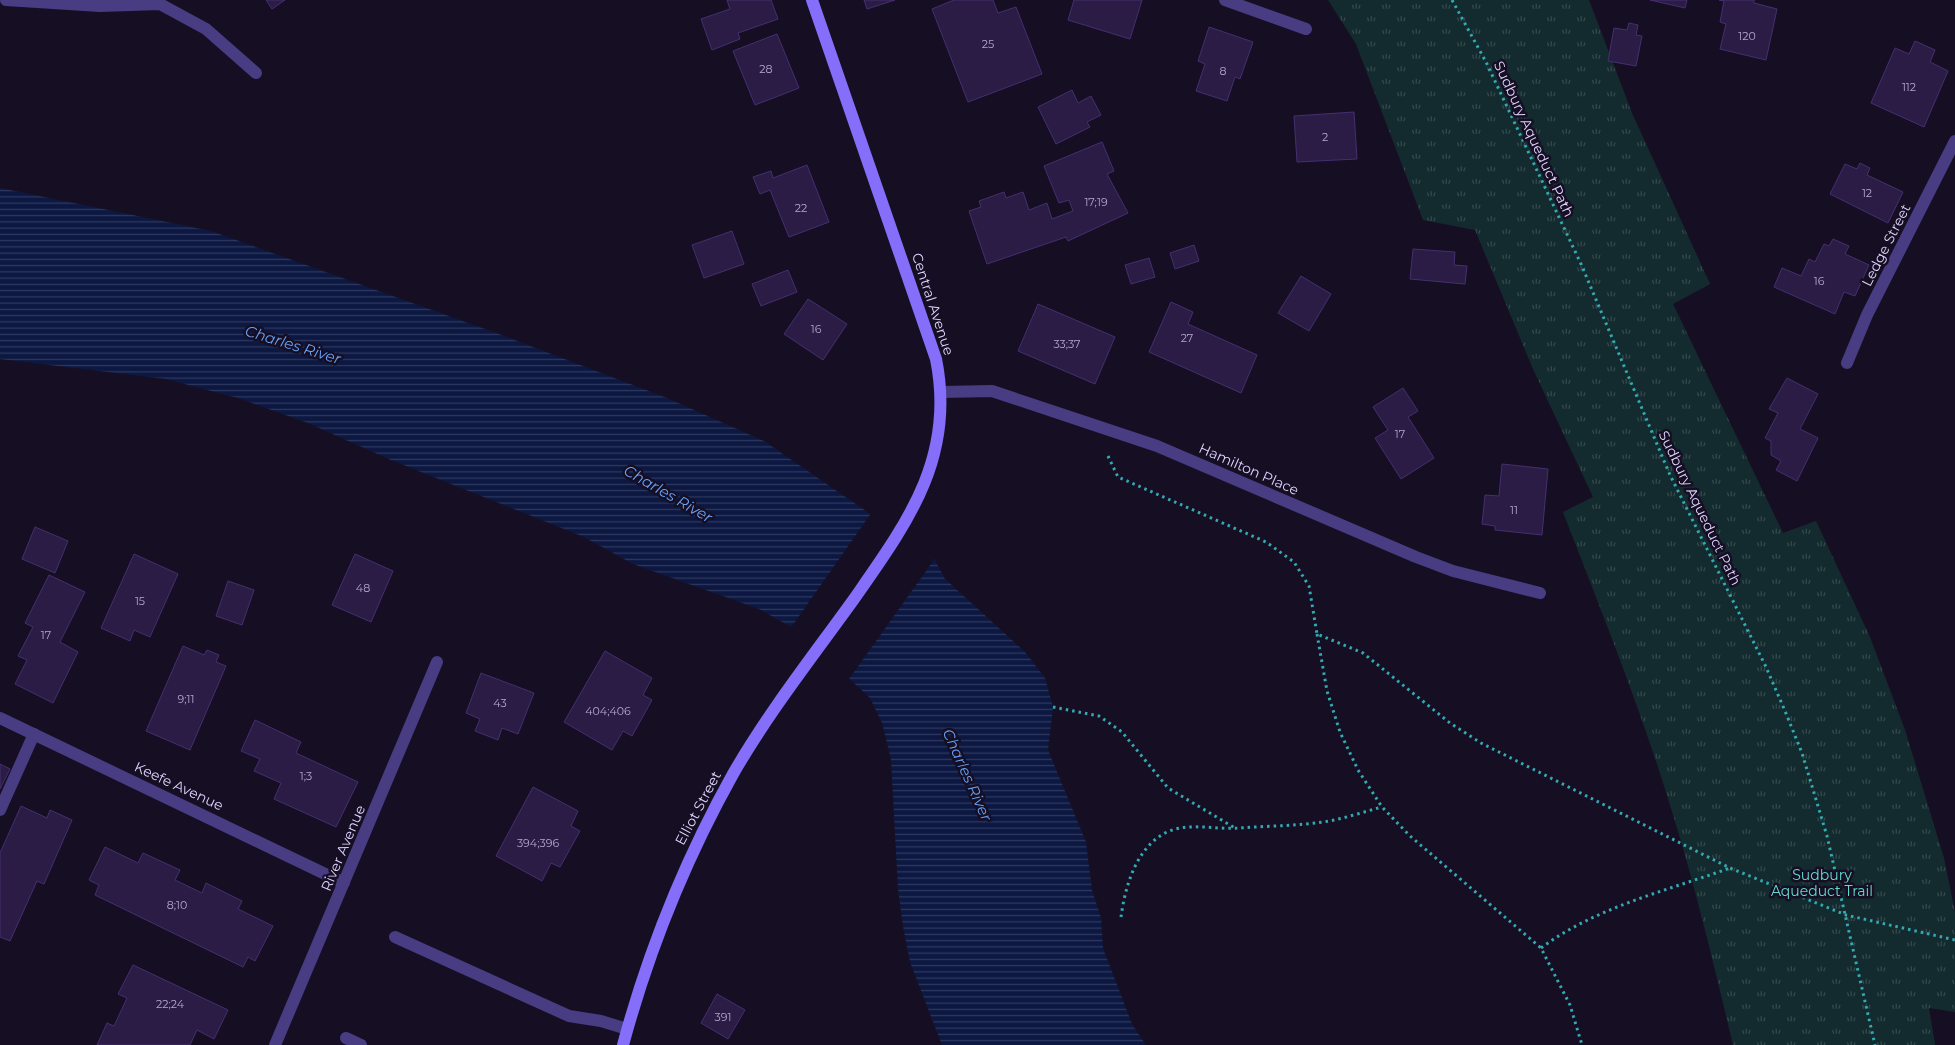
<svg xmlns="http://www.w3.org/2000/svg" width="1955" height="1045" viewBox="0 0 1955 1045" font-family="Montserrat,sans-serif">
<style>
.park{fill:url(#park-tufts)}
.water{fill:url(#water-rules)}
.pier{fill:#160f24}
.building{fill:#2a1c45;stroke:#452f70}
.lines{fill:none;stroke-linecap:round;stroke-linejoin:round}
.path{stroke:#33a9b2;stroke-width:3;stroke-dasharray:2.5 4;stroke-linecap:butt}
.service{stroke:#483c82;stroke-width:12}
.minor{stroke:#483c82;stroke-width:12}
.secondary{stroke:#856ffa;stroke-width:12}
.labels{text-anchor:middle;stroke-width:5;stroke-linejoin:round;paint-order:stroke}
.number-label{font-size:11px;fill:#b2a6d0}
.street-label{font-size:14px;fill:#dfd4fe;stroke:#160f24}
.park-label{font-size:14px;fill:#62dbce;stroke:#160f24}
.water-label{font-size:15px;font-style:italic;fill:#66a1fa;stroke:#160f24}
</style>
<defs>
<pattern id="park-tufts" width="24" height="20" patternUnits="userSpaceOnUse" patternTransform="scale(1.25)"><rect width="24" height="20" fill="#132b2e"/><path d="M3 7l-1-3M5 7V3M7 7l1-3M15 17l-1-3M17 17v-4M19 17l1-3" fill="none" stroke="#35494d"/></pattern>
<pattern id="water-rules" width="6" height="5" patternUnits="userSpaceOnUse" patternTransform="scale(1.25)"><rect width="6" height="5" fill="#0c1841"/><path d="M0 2.5h6" fill="none" stroke="#2f395e"/></pattern>
</defs>
<rect width="100%" height="100%" fill="#160f24"/>
<path class="park" d="M1328,0H1589L1632,113L1710,284L1673,304L1783,533L1816,521L1870,637L1905,730L1944,858L1955,912V1012L1929,1008L1935,1045H1733C1715,969 1697,893 1674,818C1643,714 1602,613 1563,512L1593,497L1533,369L1475,230L1423,220L1356,44Z"/>
<path class="water" d="M0,188L211,231L499,334L667,398L764,441L933,557L945,579L1025,652L1045,678L1053,707L1048,750L1086,842L1092,890L1101,918L1103,948L1132,1024L1146,1045H942L910,962L903,926L898,889L891,759L882,723L870,698L797,630L759,609L633,564L584,537L391,460L308,423L238,398L166,379L0,359Z"/>
<path class="pier" d="M872,512L936,557L849,679L790,629Z"/>
<path class="building" d="M266,0H285L272,9Z
M727,0H771L778,19L738,33L740,39L712,50L701,19L730,9Z
M864,0H895L867,9Z
M954,0H993L998,13L1016,7L1042,74L968,102L932,9Z
M1074,0H1142L1130,39L1068,20Z
M1650,0H1687L1685,8Z
M1719,0H1754V3L1777,9L1766,60L1720,49L1726,24L1720,22L1724,1Z
M1629,23L1638,25L1636,35L1642,36L1636,66L1608,61L1614,28L1627,30Z
M1209,27L1253,42L1240,79L1235,77L1227,101L1196,91L1205,64L1198,61Z
M777,34L799,88L755,105L733,51Z
M1915,41L1935,50L1930,62L1948,71L1924,127L1871,103L1895,48L1909,54Z
M1072,90L1078,103L1091,96L1101,115L1087,122L1090,127L1056,144L1038,107Z
M1354,112L1357,159L1297,162L1294,116Z
M1102,142L1114,171L1107,174L1128,213L1068,241L1066,237L987,264L969,211L981,207L979,201L1004,192L1006,198L1023,192L1029,210L1047,203L1052,219L1073,211L1069,200L1059,203L1044,166Z
M1860,163L1870,168L1867,175L1903,192L1888,223L1830,194L1845,164L1857,169Z
M807,165L829,222L789,237L770,190L760,194L753,177L771,171L773,178Z
M732,231L744,264L704,278L692,245Z
M1833,239L1849,246L1845,254L1869,265L1855,296L1844,292L1835,314L1774,287L1782,268L1801,276L1809,259L1815,262L1824,244L1829,246Z
M1194,245L1199,261L1175,269L1170,253Z
M1413,249L1455,252L1454,265L1467,266L1465,284L1410,279Z
M1149,258L1155,277L1131,284L1125,265Z
M788,270L797,292L761,306L752,284Z
M1301,276L1331,294L1309,331L1278,313Z
M808,299L847,324L823,360L784,334Z
M1171,302L1193,312L1188,324L1257,355L1241,393L1149,352Z
M1038,304L1115,337L1095,384L1018,351Z
M1787,378L1818,394L1800,429L1818,438L1797,481L1776,470L1781,461L1771,455V441L1765,438L1778,413L1769,409Z
M1403,388L1418,411L1408,417L1434,458L1401,479L1375,438L1388,430L1373,407Z
M1502,464L1548,469L1542,535L1495,530V526L1482,524L1485,495L1499,496Z
M35,527L68,541L55,573L22,559Z
M134,554L178,574L150,637L134,630L130,641L101,628Z
M355,554L393,571L371,622L332,605Z
M49,575L85,592L60,642L78,652L53,703L15,684L27,660L18,656L33,627L25,623Z
M228,581L254,590L242,625L216,616Z
M183,646L204,655L207,650L219,655L216,662L226,666L190,750L146,731Z
M605,651L652,678L643,695L652,700L632,736L623,731L612,750L564,722Z
M481,673L534,693L518,734L502,728L498,740L475,731L480,719L466,713Z
M255,720L301,742L296,753L358,782L336,827L274,799L281,783L254,771L260,759L241,751Z
M0,764L10,769L0,789Z
M533,787L578,811L571,826L580,831L560,867L551,863L542,881L496,856Z
M21,806L47,818L50,810L72,820L44,884L37,881L10,941L0,937V853Z
M105,847L138,863L143,853L180,870L175,880L202,893L206,883L242,901L238,909L273,926L255,961L248,957L243,967L95,895L99,885L89,880Z
M133,965L228,1010L214,1039L197,1030L190,1045H97L107,1023L114,1026L127,998L118,994Z
M717,994L745,1010L728,1039L701,1023Z"/>
<g class="lines">
<path class="path" d="M1452,0L1486,62L1581,264L1670,475L1766,667L1785,711L1802,753L1827,836L1875,1045
M1108,456L1118,477L1266,542L1294,562L1309,586L1317,634L1363,653L1450,723L1481,743L1730,868L1846,915L1955,940
M1317,634L1327,691L1340,732L1358,770L1382,807L1410,836L1541,948L1570,1005L1582,1045
M1053,707L1099,716L1122,732L1168,788L1235,828
M1121,917C1125,887 1136,847 1167,832C1189,822 1215,830 1239,828C1266,826 1295,826 1323,822C1343,819 1363,812 1382,807
M1541,948C1596,907 1666,891 1730,868"/>
<path class="service" d="M6,0L100,6L106,2
M100,6L160,4L206,29L256,73
M0,810L34,734
M395,937L569,1016L601,1021L627,1029
M346,1038L361,1045"/>
<path class="minor" d="M1225,0L1306,29
M1847,363L1867,315L1955,141
M942,392L992,391L1157,446L1416,557L1453,571L1540,593
M0,718L344,883
M275,1045L437,662"/>
<path class="secondary" d="M623,1045C649,949 685,860 733,774C768,713 813,656 854,599C907,523 956,458 936,359L812,0"/>
</g>
<g class="labels">
<g class="number-label">
<text x="1747" y="40">120</text>
<text x="988" y="48">25</text>
<text x="766" y="73">28</text>
<text x="1223" y="75">8</text>
<text x="1909" y="91">112</text>
<text x="1325" y="141">2</text>
<text x="1867" y="197">12</text>
<text x="1096" y="206">17;19</text>
<text x="801" y="212">22</text>
<text x="1819" y="285">16</text>
<text x="816" y="333">16</text>
<text x="1187" y="342">27</text>
<text x="1067" y="348">33;37</text>
<text x="1400" y="438">17</text>
<text x="1514" y="514">11</text>
<text x="363" y="592">48</text>
<text x="140" y="605">15</text>
<text x="46" y="639">17</text>
<text x="186" y="703">9;11</text>
<text x="500" y="707">43</text>
<text x="608" y="715">404;406</text>
<text x="306" y="780">1;3</text>
<text x="538" y="847">394;396</text>
<text x="177" y="909">8;10</text>
<text x="170" y="1008">22;24</text>
<text x="723" y="1021">391</text>
</g>
<g class="street-label">
<text transform="translate(1534 139) rotate(65)" y="5">Sudbury Aqueduct Path</text>
<text transform="translate(1886 245) rotate(-63)" y="5">Ledge Street</text>
<text transform="translate(933 304) rotate(72)" y="5">Central Avenue</text>
<text transform="translate(1249 469) rotate(24)" y="5">Hamilton Place</text>
<text transform="translate(1700 508) rotate(64)" y="5">Sudbury Aqueduct Path</text>
<text transform="translate(179 786) rotate(25)" y="5">Keefe Avenue</text>
<text transform="translate(698 808) rotate(-62)" y="5">Elliot Street</text>
<text transform="translate(343 848) rotate(-67)" y="5">River Avenue</text>
</g>
<g class="park-label">
<text x="1822" y="880">Sudbury<tspan x="1822" dy="16">Aqueduct Trail</tspan></text>
</g>
<g class="water-label">
<text transform="translate(293 345) rotate(17)" y="5">Charles River</text>
<text transform="translate(668 494) rotate(30)" y="5">Charles River</text>
<text transform="translate(967 775) rotate(66)" y="5">Charles River</text>
</g>
</g>
</svg>
